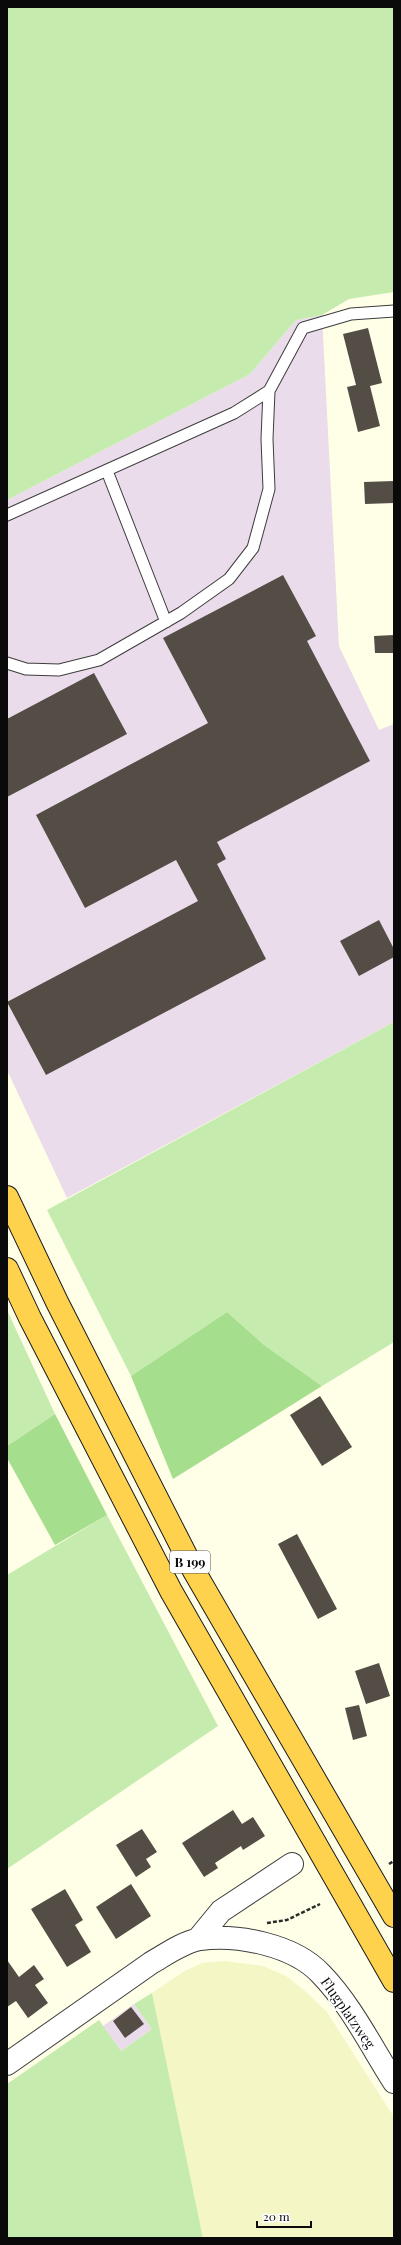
<svg xmlns="http://www.w3.org/2000/svg" width="401" height="2245" viewBox="0 0 401 2245" font-family="'Playfair Display',serif">
<style>
.industrial{fill:#eadcea}
.farmland{fill:#f4f7c5}
.green{fill:#c5ecae}
.forest{fill:#a5de8c}
.building{fill:#534d46}
.lines{fill:none;stroke-linecap:round;stroke-linejoin:round}
.service-casing{stroke:#3d3d3d;stroke-width:13}
.minor-casing{stroke:#3d3d3d;stroke-width:24}
.trunk-casing{stroke:#1b1b1b;stroke-width:24}
.path{stroke:#2c2c2c;stroke-width:2.5;stroke-dasharray:4 2;stroke-linecap:butt}
.service{stroke:#fff;stroke-width:11}
.minor{stroke:#fff;stroke-width:22}
.trunk{stroke:#ffd24e;stroke-width:22}
.labels{text-anchor:middle;stroke-width:4;stroke-linejoin:round;paint-order:stroke}
.shield{fill:#fff;stroke:#545454;stroke-width:1}
.shield-label{font-size:13px;font-weight:bold;fill:#0a0a0a}
.street-label{font-size:14px;fill:#0a0a0a;stroke:#fff}
</style>
<rect width="100%" height="100%" fill="#fffee7"/>
<path class="industrial" d="M322,315L339,646L379,730L394,724V1022L67,1198L7,1070V500L250,374L296,320Z
M134,2004L152,2029L121,2051L103,2026Z"/>
<path class="farmland" d="M224,1961L263,1966L286,1976L305,1991L327,2012L394,2117V2238H203L152,1993L183,1972L202,1963Z"/>
<path class="green" d="M7,7H394V292L349,299L322,315L296,320L250,374L7,500Z
M394,1022V1342L322,1386L264,1345L227,1312L131,1376L47,1210Z
M7,1310L55,1414L7,1446Z
M107,1515L218,1726L7,1869V1575Z
M152,1993L203,2238H7V2084L99,2020L121,2051L152,2029L134,2004Z"/>
<path class="forest" d="M227,1312L264,1345L322,1386L173,1479L131,1376Z
M55,1414L107,1515L55,1545L7,1458V1446Z"/>
<path class="building" d="M368,328L382,383L370,386L380,426L358,432L347,387L356,385L343,334Z
M394,481V503L365,504L364,482Z
M283,575L316,636L307,641L370,761L217,842L226,859L217,864L266,959L46,1075L7,1002L198,901L176,860L85,908L36,815L208,723L163,638Z
M394,635V653H375L374,636Z
M94,673L127,734L7,797V719Z
M379,920L394,949V957L359,976L340,941Z
M320,1396L352,1447L322,1466L290,1415Z
M297,1534L337,1609L318,1619L278,1544Z
M379,1663L390,1696L366,1704L355,1671Z
M359,1705L367,1736L353,1740L345,1708Z
M233,1810L242,1824L253,1817L265,1836L243,1850L241,1846L215,1863L218,1868L204,1877L182,1843Z
M142,1829L157,1852L146,1859L151,1867L136,1877L116,1845Z
M131,1884L151,1916L116,1939L96,1907Z
M65,1889L83,1920L75,1925L91,1952L67,1967L31,1909Z
M7,1960L19,1977L34,1965L44,1979L35,1985L48,2003L28,2018L16,2001L7,2007Z
M131,2007L144,2024L125,2038L113,2021Z"/>
<g class="lines">
<defs>
<path id="service" d="M107,471L166,622
M7,515L234,413L269,391
M7,663L26,669L59,670L99,660L181,613L229,579L253,548L269,489L267,439L269,391L303,328L351,314L394,311"/>
<path id="minor" d="M198,1939L221,1911L292,1864
M7,2064L151,1963C165,1955 183,1942 200,1939C238,1934 294,1945 321,1974C351,2005 371,2046 394,2082"/>
<path id="trunk" d="M7,1197L57,1302L194,1571L394,1916
M7,1269L30,1318L171,1591L394,1981"/>
</defs>
<use href="#service" class="service-casing"/>
<use href="#minor" class="minor-casing"/>
<use href="#trunk" class="trunk-casing"/>
<path class="path" d="M389,1864L394,1861
M267,1923L287,1920L320,1904"/>
<use href="#service" class="service"/>
<use href="#minor" class="minor"/>
<use href="#trunk" class="trunk"/>
</g>
<g class="labels">
<rect class="shield" x="170" y="1551" width="40" height="22" rx="3"/>
<g class="shield-label">
<text x="190" y="1567">B 199</text>
</g>
<g class="street-label">
<text transform="translate(348 2013) rotate(55)" y="5">Flugplatzweg</text>
</g>
</g>
<rect width="401" height="2245" fill="none" stroke="#0a0a0a" stroke-width="16"/>
<path d="M257 2221v6h54v-6" fill="none" stroke="#0a0a0a" stroke-width="2"/>
<text x="263" y="2221" font-size="12" fill="#0a0a0a" stroke="#ffffff" stroke-width="3" paint-order="stroke">20 m</text>
</svg>
